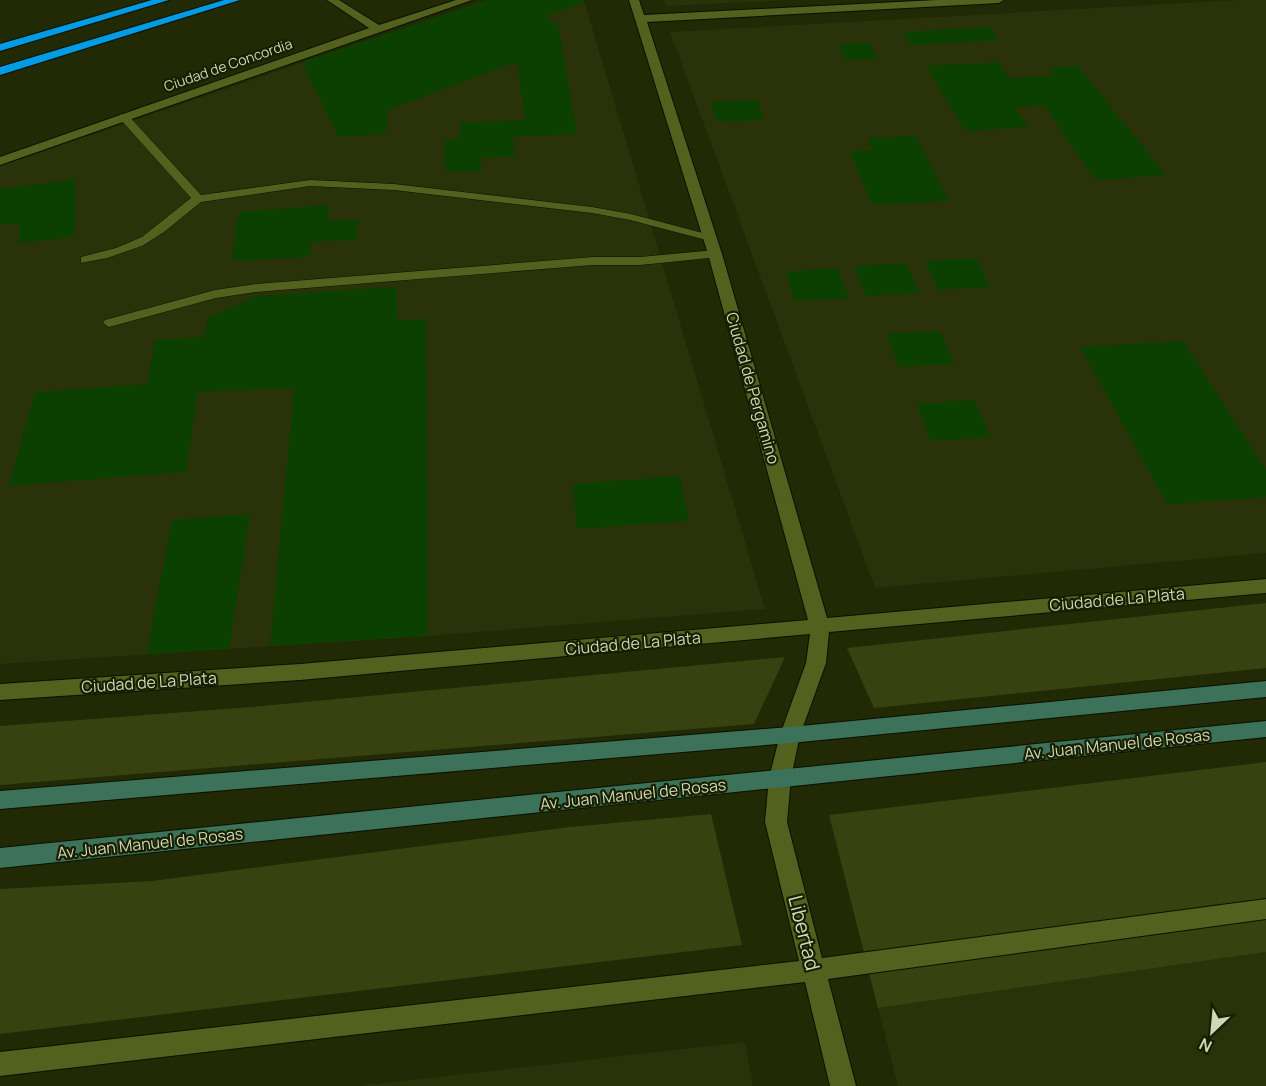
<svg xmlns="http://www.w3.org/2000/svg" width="1266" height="1086" viewBox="0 0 1266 1086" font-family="Manrope,sans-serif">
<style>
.built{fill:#2a320a}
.green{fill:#384211}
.building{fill:#0c4000}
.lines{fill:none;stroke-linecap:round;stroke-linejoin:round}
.lane-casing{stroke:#0c1001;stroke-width:1}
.street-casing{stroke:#0c1001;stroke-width:2}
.secondary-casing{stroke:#0c1001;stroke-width:2}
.highway-casing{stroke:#0c1001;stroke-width:2}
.lane{fill:#53611e;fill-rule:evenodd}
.street{fill:#53611e;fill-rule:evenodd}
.secondary{fill:#3b7259;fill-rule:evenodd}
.highway{fill:#029be4;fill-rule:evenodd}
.labels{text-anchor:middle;stroke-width:4.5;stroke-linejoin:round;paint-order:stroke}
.far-street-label{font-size:14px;fill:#ced7b6;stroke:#181f00}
.street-label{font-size:16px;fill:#ced7b6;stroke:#181f00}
.near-street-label{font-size:20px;fill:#ced7b6;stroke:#181f00}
</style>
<rect width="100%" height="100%" fill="#212905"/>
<path class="built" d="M486,0H584L765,609L428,636L0,664V166Z
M664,0H788L667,6Z
M1240,0H1266V553L875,588L670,32Z
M1266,952V1086H898L878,1008Z
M745,1042L753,1086H359Z"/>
<path class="green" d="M1266,603V668L874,708L847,648Z
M785,657L754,724L0,785V726L252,707Z
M1266,762V952L878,1008L829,815Z
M711,814L742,945L0,1034V889L152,881L570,827Z"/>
<path class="building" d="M487,0H579L585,3L544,16L558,24L577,134L513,137L515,156L481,158L482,171L445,172V140L460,139V123L525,120L517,62L388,110L385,134L338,137L302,62Z
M989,27L999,40L910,45L903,32Z
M869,42L877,59L845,60L838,44Z
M998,62L1009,78L1054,76L1051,67L1078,66L1166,175L1095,180L1044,105L1015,107L1028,127L965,131L926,66Z
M757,100L764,120L717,122L711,102Z
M916,136L949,201L872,205L850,151L873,150L868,138Z
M76,179L75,236L18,244L20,222L0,225V189Z
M329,205L328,221L358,219L357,240L312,242L310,257L231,261L239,212Z
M976,258L990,287L938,290L925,261Z
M906,263L919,293L866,296L854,266Z
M837,268L849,298L795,301L786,272Z
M396,287L398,320L426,319L428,636L270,646L294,388L198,392L186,472L9,486L35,392L147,384L155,340L204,337L208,318L256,296Z
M940,331L955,364L899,367L886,334Z
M1183,341L1266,470V497L1167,504L1080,347Z
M974,400L991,437L931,441L916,404Z
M680,476L689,521L577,529L572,484Z
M250,514L229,649L146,654L172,520Z"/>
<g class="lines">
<defs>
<path id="lane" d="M124,114L128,115L201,195L310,180L394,184L592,207L631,214L714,236L716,238L710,241L630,220L592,213L394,190L310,186L201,202L164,232L142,246L107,258L81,263V257L116,248L142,237L191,198L120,119V115Z
M715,250L719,251V257L640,265H593L256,292L216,298L109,327L103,323L105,320L215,290L256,284L593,257H640Z"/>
<path id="street" d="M327,0H339L379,25L456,0H472L0,165V157L369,28Z
M629,0H639L644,15L937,0H1004L999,3L647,22L722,254L827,618L1266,579V593L829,632L826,663L800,735L791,778L787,822L822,958L1266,899V919L828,979L856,1086H830L805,982L0,1076V1052L799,961L765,822L769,778L780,735L806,663L810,634L300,680L0,700V684L300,664L808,620L708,254Z"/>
<path id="secondary" d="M1266,681V697L790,743L0,809V791L790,727Z
M1266,721V737L0,868V848Z"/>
<path id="highway" d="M152,0H169L0,51V44Z
M224,0H240L0,75V67Z"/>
</defs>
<use href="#lane" class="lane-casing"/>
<use href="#street" class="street-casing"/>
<use href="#secondary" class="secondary-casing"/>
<use href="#highway" class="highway-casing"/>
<use href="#lane" class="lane"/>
<use href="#street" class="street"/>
<use href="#secondary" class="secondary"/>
<use href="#highway" class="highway"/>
</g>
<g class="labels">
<g class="far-street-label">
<text transform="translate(228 65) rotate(-19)" y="5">Ciudad de Concordia</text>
</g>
<g class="street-label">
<text transform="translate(753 388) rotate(74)" y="6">Ciudad de Pergamino</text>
<text transform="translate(1117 599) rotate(-5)" y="6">Ciudad de La Plata</text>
<text transform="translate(633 643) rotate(-5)" y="6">Ciudad de La Plata</text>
<text transform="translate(149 682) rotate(-4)" y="6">Ciudad de La Plata</text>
<text transform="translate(1117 744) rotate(-6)" y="6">Av. Juan Manuel de Rosas</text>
<text transform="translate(633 794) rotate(-6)" y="6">Av. Juan Manuel de Rosas</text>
<text transform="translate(150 843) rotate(-6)" y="6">Av. Juan Manuel de Rosas</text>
</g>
<g class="near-street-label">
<text transform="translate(804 933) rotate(76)" y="7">Libertad</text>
</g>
</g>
<g transform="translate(1212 1032) rotate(206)" stroke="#181f00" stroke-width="4.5" paint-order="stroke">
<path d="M0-4.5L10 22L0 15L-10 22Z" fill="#ced7b6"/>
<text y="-9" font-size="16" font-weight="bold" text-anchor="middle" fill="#ced7b6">N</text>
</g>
</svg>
